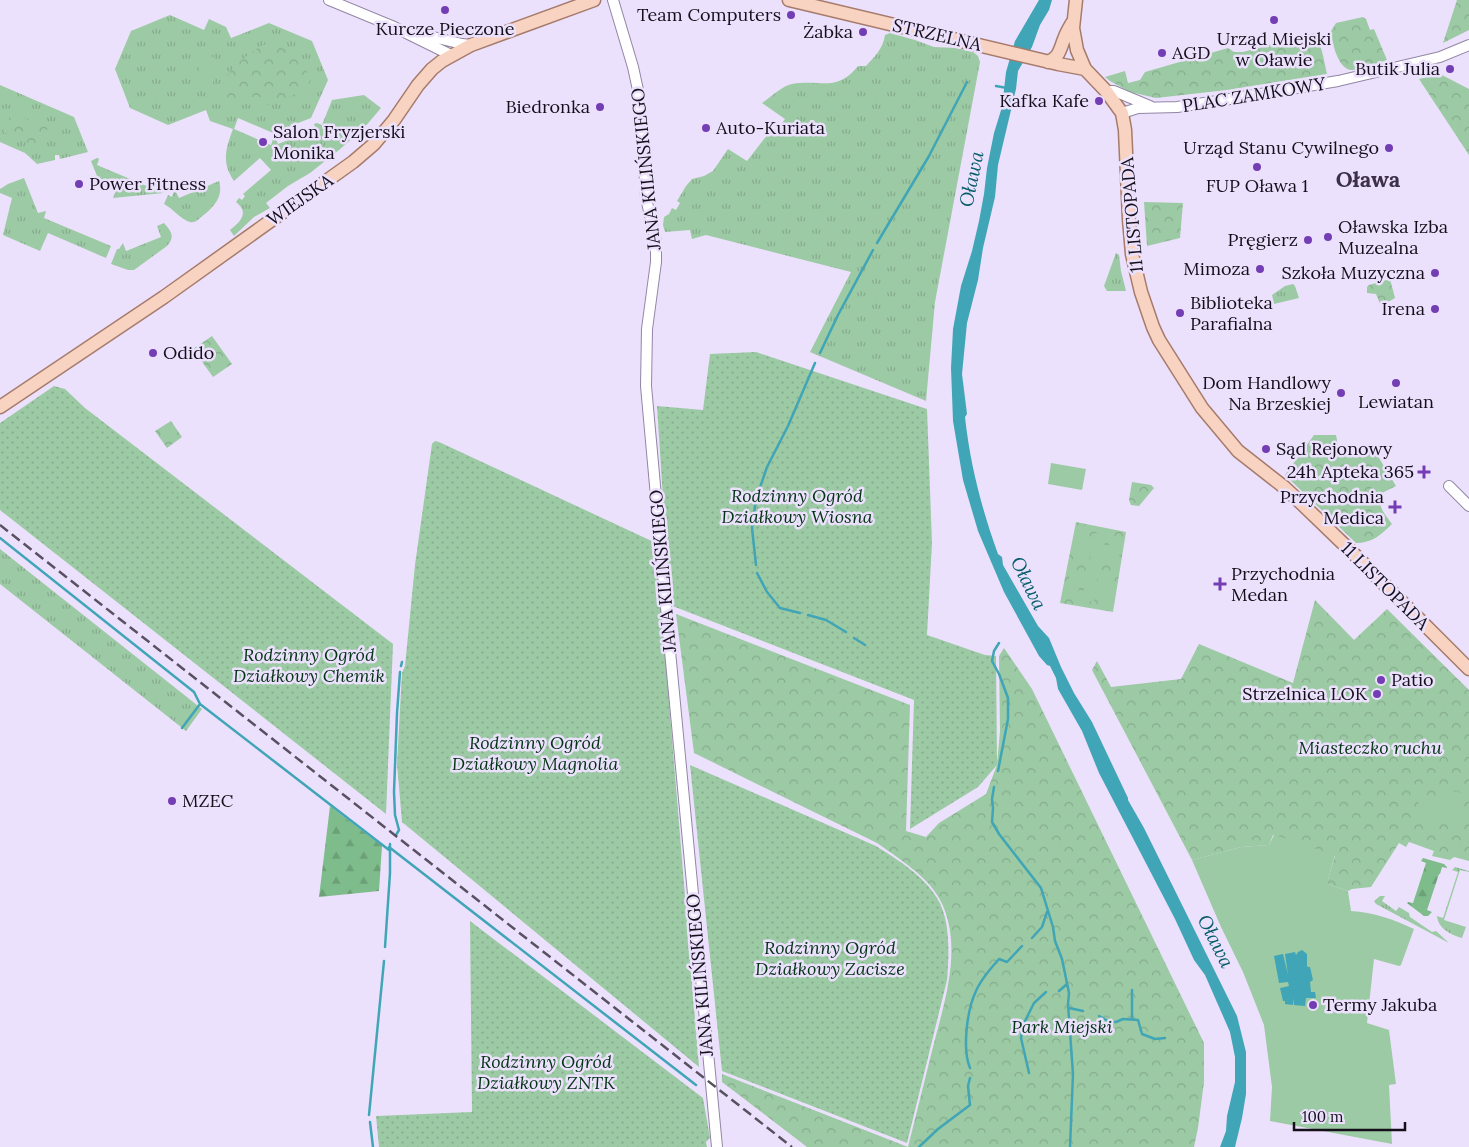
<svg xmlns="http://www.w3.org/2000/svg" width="1469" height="1147" viewBox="0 0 1469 1147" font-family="Lora,serif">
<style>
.grass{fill:url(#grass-tufts)}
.forest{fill:url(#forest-firs)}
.park{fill:url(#park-crowns)}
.garden{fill:url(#garden-dots)}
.pitch{fill:#9ccaa4}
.water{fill:#40a5b6}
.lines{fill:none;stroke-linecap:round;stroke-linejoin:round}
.stream{stroke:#40a5b6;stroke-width:2.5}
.minor-casing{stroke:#9286a5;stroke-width:12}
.major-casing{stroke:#a67b6b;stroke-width:15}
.minor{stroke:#fff;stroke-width:10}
.major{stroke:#f8d3c1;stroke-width:12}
.rail{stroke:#585161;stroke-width:2.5;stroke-dasharray:10 5;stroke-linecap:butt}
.poi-dot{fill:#733db4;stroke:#ece1fc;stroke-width:2}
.labels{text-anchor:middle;stroke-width:5;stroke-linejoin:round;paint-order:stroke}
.poi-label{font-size:18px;fill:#140f1a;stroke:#ece1fc;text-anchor:end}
.street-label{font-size:18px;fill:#140f1a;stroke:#ece1fc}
.park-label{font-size:18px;font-style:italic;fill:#023313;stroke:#ece1fc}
.water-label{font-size:19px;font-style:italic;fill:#045d69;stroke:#ece1fc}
.district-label{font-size:22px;font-weight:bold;fill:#3b2f4a;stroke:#ece1fc}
</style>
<defs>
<pattern id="grass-tufts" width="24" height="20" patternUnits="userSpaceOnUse" patternTransform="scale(1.25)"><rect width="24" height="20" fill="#9ccaa4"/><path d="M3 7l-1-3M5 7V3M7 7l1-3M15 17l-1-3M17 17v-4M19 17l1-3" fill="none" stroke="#86ac8d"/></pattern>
<pattern id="forest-firs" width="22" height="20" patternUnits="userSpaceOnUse" patternTransform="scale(1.25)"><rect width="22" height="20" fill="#7ebc8b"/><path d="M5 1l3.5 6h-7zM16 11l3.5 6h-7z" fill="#6ca077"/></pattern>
<pattern id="park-crowns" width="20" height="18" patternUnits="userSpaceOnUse" patternTransform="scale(1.25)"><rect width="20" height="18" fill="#9ccaa4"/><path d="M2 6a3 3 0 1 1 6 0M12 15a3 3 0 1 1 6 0" fill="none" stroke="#86ac8d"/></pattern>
<pattern id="garden-dots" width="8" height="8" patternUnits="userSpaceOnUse" patternTransform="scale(1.25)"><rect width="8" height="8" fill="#9ccaa4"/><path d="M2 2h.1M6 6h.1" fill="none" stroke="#86ac8d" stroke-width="1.8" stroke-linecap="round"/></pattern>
</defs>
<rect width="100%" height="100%" fill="#ece1fc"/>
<path class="grass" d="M170,15L204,30L209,19L226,27L231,38L269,23L312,41L328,80L311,118L273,133L238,118L234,129L271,145L273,139H276L278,144L316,129L314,124L317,123L322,125L332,100L364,95L381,108L364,128L339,150L310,173L288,186L266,203L270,208L254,217L234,236L230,230C240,222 250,213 236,202L239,198L242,200L245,196L243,194L271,170L260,158L234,181C221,162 226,148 233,129L210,121L206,110L168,125L130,108L115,69L131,31Z
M890,33L915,40L934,47L957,48L973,52L978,56L980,62L935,302L926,401L810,352L851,272L706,235L692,239L690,230L665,232L663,225L664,217L669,214L672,208L676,210L680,203L677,201L686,186L692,179L704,176L713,171L728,149L747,161L771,130L774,131L776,129L781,132L786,126L782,123L785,119L762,103C770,98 783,85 792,84C821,79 836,93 858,66H866C875,56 883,49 885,35Z
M0,85L74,117L88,152L60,159L59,155H55V160L37,164L25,153L0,142Z
M97,158L99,159L97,165L163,193L113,198L116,191L103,185L101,186L91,161Z
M24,178L38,213L46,211L44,218L111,246L106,258L48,233L40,251L3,235L12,198L0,193V189L8,184Z
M219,181C224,197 213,208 201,217C198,220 195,223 190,222C183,221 172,208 164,204L168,195L172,197L174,191L176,192L179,198Z
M164,223C172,232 175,237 167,246L134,270H128L111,264L117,249H119L123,243L126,251L161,237L157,226Z
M1116,253L1119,255L1121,271L1126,291H1107L1104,286Z
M1293,284L1295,286L1299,298L1274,304L1272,295L1285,286Z
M0,549L202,709L186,731L0,584Z
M1455,867L1469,871V872L1460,870L1444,920L1466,927L1462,938C1452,935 1438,929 1437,916L1443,918L1458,872L1452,870Z
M1380,896H1385L1382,901L1396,911L1399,907L1409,913L1410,917L1432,932L1436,931L1449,943L1376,904L1374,901Z"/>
<path class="forest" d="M330,806L382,846L379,891L319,897Z
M1423,858L1444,864L1447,867V868L1442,867L1440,874H1439L1427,910L1432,912L1428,916H1424L1407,903L1408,902L1413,903L1426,863L1421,861Z"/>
<path class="park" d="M1457,0H1469V30L1443,43Z
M1363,17L1366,19L1370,30L1374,29L1387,60C1378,63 1361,70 1352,70C1338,70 1332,42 1331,31L1336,23Z
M1314,33C1322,44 1324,61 1327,74L1227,90L1156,98L1130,92L1110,81L1105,77L1125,71L1128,83L1140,80L1145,72L1228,48L1234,52H1243Z
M269,43L273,44L301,57L310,80L306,90L268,105L260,97C252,96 247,97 242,104L224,96C224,91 224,84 225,79C230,68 257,46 269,43Z
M1440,74L1469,89V155L1419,79Z
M12,112L48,128L39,148L3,132Z
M1144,202L1183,203L1180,238L1147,246Z
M1390,279L1395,298L1381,306L1376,294L1367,293V287L1369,285Z
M212,336L232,364L213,377L193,349Z
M171,421L182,437L167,448L155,431Z
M1314,435H1336L1339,451L1345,455L1354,454L1376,453L1396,486L1382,493C1376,506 1385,514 1392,524C1381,535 1372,543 1356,543L1285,475Z
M1132,482L1151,485L1154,488L1139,506L1131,505L1129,500Z
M1076,522L1126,532L1113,612L1060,603Z
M1315,600L1354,640L1387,609L1469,690V861L1454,857L1450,860L1432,856L1434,851L1409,842L1406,847L1399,843L1371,887L1352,889L1348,891L1327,884L1328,879L1335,856L1273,835L1269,845L1241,847L1192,860L1092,670L1097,661L1111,687L1181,679L1199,644L1293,683Z
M676,614L910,705L906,831L926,837L939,823L986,794L997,765L1000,731L999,656L1004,648L1032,689L1204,1043V1082L1198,1128L1194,1147H807L722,1082V1074L908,1147C916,1115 924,1083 932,1051C944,1003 965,944 939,898C927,876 898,858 877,843L694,753Z"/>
<path class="garden" d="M756,352L927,409L932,543L927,635L985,655L996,656L997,765L978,787L910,829L914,700L670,605L657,406L703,410L710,354Z
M54,386L65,389L85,408L393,644L386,814L0,510V423Z
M435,441L439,442L656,543L699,1067L402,822L397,764L402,673L405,666L415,565L432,444Z
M690,765L876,846C898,860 923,875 937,898C951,920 949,956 947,980L907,1143L722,1071Z
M470,921L703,1098L710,1138L706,1142L707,1147H379L376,1116L472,1112Z"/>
<path class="pitch" d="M199,57H214L213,84L198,83Z
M1051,463L1086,469L1082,490L1048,484Z
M1078,530L1090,532L1085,558L1073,556Z
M1094,533L1106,535L1102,561L1090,559Z
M1110,536L1122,538L1118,564L1106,562Z
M1070,571L1082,573L1077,599L1066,597Z
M1087,574L1098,576L1094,602L1082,600Z
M1103,577L1115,579L1110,604L1098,602Z
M1457,791L1461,794L1466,817L1425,829L1418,801Z
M1274,835L1335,855L1328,879L1329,880L1327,884L1348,891L1351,911C1373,912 1395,920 1414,929L1401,965L1399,966L1374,959L1367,1023L1389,1030L1396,1084L1389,1085L1392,1144L1270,1121L1272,1087L1264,1025L1243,972L1221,927L1192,860L1241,847L1269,845Z"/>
<path class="water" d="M1039,0H1052L1049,10L1040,25L1032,47L1018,71L1016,89L998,165L995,197L983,248L978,280L967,323L962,374L967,414L965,417C970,464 982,510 998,554L1002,557L1003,565L1038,626L1049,638L1061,667L1074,693L1092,722L1128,798V800L1144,828L1237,1016L1246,1052V1094L1242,1118L1235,1147H1220L1226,1131L1227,1116L1235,1082V1057L1230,1032L1205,975L1194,960L1175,919L1099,773L1082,731L1058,689L1056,678L1050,666L1047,665L1039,656L1004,592L978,531L963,480L953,421L951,368L953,329L961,286L972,251L979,221L984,194L987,168L994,133L1002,107L1006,72L1015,41Z
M1302,950L1307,954V966L1308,967H1310L1313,980L1310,982L1311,992H1315L1316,998H1306L1305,1006L1294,1005V998L1293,1005L1285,1004V1001H1283L1280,988L1289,986L1288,982L1279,983L1274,956L1283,954L1288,975L1285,954L1295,952L1296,955L1298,952Z"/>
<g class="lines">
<path class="stream" d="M996,86L1007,88
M877,243L929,156L967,82
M820,353L838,315L873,250
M0,538L194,692L200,704L389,850
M756,565L752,528L756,499L767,467L788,426L815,363
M757,573L767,592L780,608L800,613
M808,615L826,620L846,632
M854,638L865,645
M401,666L402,662
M182,728L200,704
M998,771L1008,719V698L999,674L992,661L994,651L999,643
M994,787L992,799L993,808L992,822L999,834L1041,888L1053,927L1055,941L1062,959L1069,993L1068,1004L1073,1074L1070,1147
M396,835L399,830L395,815L394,792L397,713L400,672
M389,847L696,1085
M1032,938L1042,927L1047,912
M385,947L390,873V844
M1059,991L1067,984
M1069,1008L1083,1011
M1099,1016L1110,1022H1116L1123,1019L1138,1020L1142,1034L1155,1039L1165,1038
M1132,1019V990
M970,1068C962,1049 967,1010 976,991C981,979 991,968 999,959L1007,962L1022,946
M1029,1073L1021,1038L1023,1025L1034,1003L1046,992
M369,1115L384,961
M370,1122L373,1147
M919,1147L938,1129L970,1105L968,1086L970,1078"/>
<defs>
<path id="minor" d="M329,0L392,26L451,55
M613,0L633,67L638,90L642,130L646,198L656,242V262L647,329L646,386L670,651L717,1147
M413,32L462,44L471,45
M1106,91H1114L1150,106
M1122,113L1138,108L1177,107L1218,101L1338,81L1440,57L1469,45
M1449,486L1469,506"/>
<path id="major" d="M789,0L1058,64L1085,69
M1076,0L1073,28L1077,50L1085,69L1106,91L1122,113L1125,130L1129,219L1132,254L1141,292L1153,327L1159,340L1202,408L1238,451L1284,487L1300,502L1357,557L1469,669
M1048,62C1059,58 1060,49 1064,39C1066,33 1069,28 1072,23
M0,407L164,297L353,162L374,144L394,120L418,85L432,69L442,61L471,45L594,0"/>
</defs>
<use href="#minor" class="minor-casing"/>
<use href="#major" class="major-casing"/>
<use href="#minor" class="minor"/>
<use href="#major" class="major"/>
<path class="rail" d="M0,525L792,1147"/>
</g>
<g class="poi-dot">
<circle cx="445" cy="10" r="5"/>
<circle cx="791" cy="15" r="5"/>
<circle cx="1274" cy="20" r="5"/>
<circle cx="863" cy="32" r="5"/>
<circle cx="1162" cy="53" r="5"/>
<circle cx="1450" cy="69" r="5"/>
<circle cx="1099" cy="101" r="5"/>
<circle cx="600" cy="107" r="5"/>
<circle cx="706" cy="128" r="5"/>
<circle cx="263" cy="142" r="5"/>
<circle cx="1389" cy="148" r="5"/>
<circle cx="1257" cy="167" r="5"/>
<circle cx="79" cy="184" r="5"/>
<circle cx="1328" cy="237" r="5"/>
<circle cx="1308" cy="240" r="5"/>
<circle cx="1260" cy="269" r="5"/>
<circle cx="1435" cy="273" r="5"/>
<circle cx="1435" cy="309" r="5"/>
<circle cx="1180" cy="313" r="5"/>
<circle cx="153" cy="353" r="5"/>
<circle cx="1396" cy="383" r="5"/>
<circle cx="1341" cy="393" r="5"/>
<circle cx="1266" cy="449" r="5"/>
<path d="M1421.5 464.5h5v5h5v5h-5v5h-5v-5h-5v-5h5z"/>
<path d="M1392.5 499.5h5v5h5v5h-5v5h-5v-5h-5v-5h5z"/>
<path d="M1217.5 576.5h5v5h5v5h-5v5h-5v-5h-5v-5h5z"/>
<circle cx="1381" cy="680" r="5"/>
<circle cx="1377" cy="694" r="5"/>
<circle cx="172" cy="801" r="5"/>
<circle cx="1313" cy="1005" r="5"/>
</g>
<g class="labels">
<g class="poi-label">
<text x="781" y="21">Team Computers</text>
<text x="445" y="35" text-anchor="middle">Kurcze Pieczone</text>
<text x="853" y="38">Żabka</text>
<text x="1274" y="45" text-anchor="middle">Urząd Miejski<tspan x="1274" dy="21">w Oławie</tspan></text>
<text x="1172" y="59" text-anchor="start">AGD</text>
<text x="1440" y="75">Butik Julia</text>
<text x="1089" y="107">Kafka Kafe</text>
<text x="590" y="113">Biedronka</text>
<text x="716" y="134" text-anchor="start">Auto-Kuriata</text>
<text x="273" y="138" text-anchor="start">Salon Fryzjerski<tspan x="273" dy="21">Monika</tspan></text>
<text x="1379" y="154">Urząd Stanu Cywilnego</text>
<text x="89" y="190" text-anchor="start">Power Fitness</text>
<text x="1257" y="192" text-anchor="middle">FUP Oława 1</text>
<text x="1338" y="233" text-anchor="start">Oławska Izba<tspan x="1338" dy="21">Muzealna</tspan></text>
<text x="1298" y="246">Pręgierz</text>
<text x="1250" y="275">Mimoza</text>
<text x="1425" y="279">Szkoła Muzyczna</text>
<text x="1190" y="309" text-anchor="start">Biblioteka<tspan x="1190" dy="21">Parafialna</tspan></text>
<text x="1425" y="315">Irena</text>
<text x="163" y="359" text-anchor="start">Odido</text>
<text x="1331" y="389">Dom Handlowy<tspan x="1331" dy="21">Na Brzeskiej</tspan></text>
<text x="1396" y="408" text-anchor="middle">Lewiatan</text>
<text x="1276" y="455" text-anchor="start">Sąd Rejonowy</text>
<text x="1414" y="478">24h Apteka 365</text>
<text x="1384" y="503">Przychodnia<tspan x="1384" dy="21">Medica</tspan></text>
<text x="1231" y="580" text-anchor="start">Przychodnia<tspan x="1231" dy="21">Medan</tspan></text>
<text x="1391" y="686" text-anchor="start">Patio</text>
<text x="1367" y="700">Strzelnica LOK</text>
<text x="182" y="807" text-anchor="start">MZEC</text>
<text x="1323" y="1011" text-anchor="start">Termy Jakuba</text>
</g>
<g class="street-label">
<text transform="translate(937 35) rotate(13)" y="6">STRZELNA</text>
<text transform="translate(1254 95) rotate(-9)" y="6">PLAC ZAMKOWY</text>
<text transform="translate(646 169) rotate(-96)" y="6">JANA KILIŃSKIEGO</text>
<text transform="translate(300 200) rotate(-35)" y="6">WIEJSKA</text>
<text transform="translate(1132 215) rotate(-95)" y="6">11 LISTOPADA</text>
<text transform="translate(663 571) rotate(-95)" y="6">JANA KILIŃSKIEGO</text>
<text transform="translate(1385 586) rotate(45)" y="6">11 LISTOPADA</text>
<text transform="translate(700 975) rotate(-95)" y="6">JANA KILIŃSKIEGO</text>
</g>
<g class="park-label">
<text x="797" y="502">Rodzinny Ogród<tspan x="797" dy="21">Działkowy Wiosna</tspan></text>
<text x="309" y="661">Rodzinny Ogród<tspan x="309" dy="21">Działkowy Chemik</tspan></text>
<text x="535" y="749">Rodzinny Ogród<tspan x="535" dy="21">Działkowy Magnolia</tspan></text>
<text x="1370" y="754">Miasteczko ruchu</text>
<text x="830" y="954">Rodzinny Ogród<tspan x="830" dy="21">Działkowy Zacisze</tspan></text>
<text x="1062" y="1033">Park Miejski</text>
<text x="546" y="1068">Rodzinny Ogród<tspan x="546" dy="21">Działkowy ZNTK</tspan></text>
</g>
<g class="water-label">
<text transform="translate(971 179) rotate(-78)" y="7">Oława</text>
<text transform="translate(1029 583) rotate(64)" y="7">Oława</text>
<text transform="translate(1216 941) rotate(63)" y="7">Oława</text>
</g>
<g class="district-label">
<text x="1368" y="187">Oława</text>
</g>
</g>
<path d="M1294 1122v8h111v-8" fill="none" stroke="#140f1a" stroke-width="2.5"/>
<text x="1302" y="1122" font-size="15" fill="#140f1a" stroke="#ece1fc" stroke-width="4" paint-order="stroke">100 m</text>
</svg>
